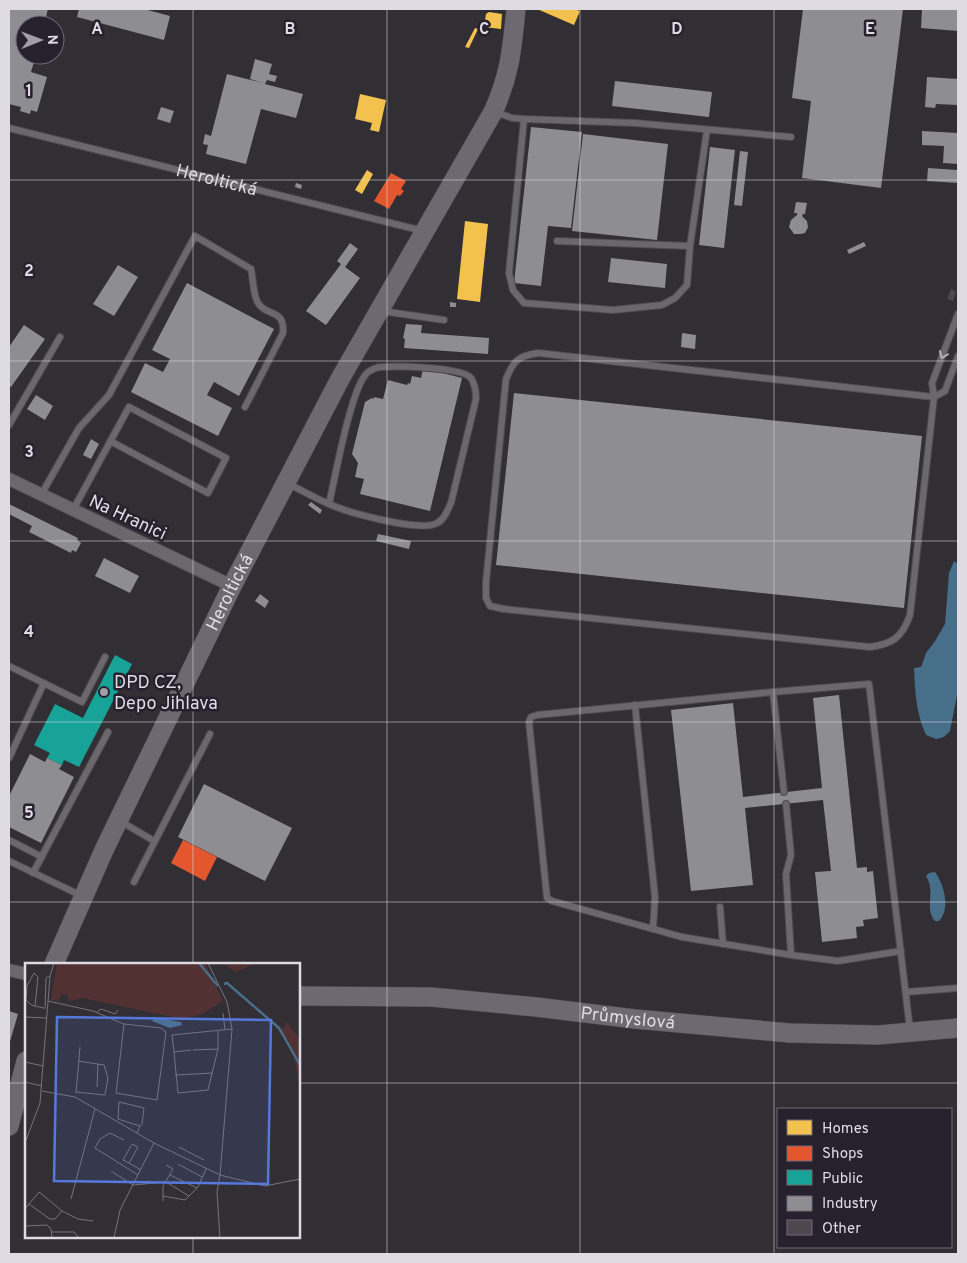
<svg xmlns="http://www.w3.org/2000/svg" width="967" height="1263" viewBox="0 0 967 1263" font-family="Overpass,sans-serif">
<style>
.water{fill:#476f8a}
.homes{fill:#f2c14e}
.shops{fill:#e4572e}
.public{fill:#17a398}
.industry{fill:#8d8d92}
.building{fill:#4f464e}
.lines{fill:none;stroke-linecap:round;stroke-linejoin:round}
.lane-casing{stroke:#4d4a50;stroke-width:8}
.street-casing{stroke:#4d4a50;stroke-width:14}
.secondary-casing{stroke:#4d4a50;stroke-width:20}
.lane{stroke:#6a686c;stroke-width:6}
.street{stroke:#6a686c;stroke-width:12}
.secondary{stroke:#6c6a70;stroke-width:19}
.oneway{stroke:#b6b3b9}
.grid{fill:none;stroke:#dfdbe3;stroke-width:1;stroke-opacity:0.55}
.poi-dot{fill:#a29ea6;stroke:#27212d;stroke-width:2}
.labels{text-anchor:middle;stroke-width:5;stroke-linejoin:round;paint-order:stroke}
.street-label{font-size:18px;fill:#dfdbe3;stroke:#27212d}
.poi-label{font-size:18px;fill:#dfdbe3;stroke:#27212d;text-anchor:start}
.inset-river{fill:none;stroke:#476f8a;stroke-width:2.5}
.inset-road{fill:none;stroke:#77737a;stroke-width:1}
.view{fill:#5778db;fill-opacity:0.15;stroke:#5778db;stroke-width:2.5}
.inset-edge{fill:none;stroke:#dfdbe3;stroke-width:2.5}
.grid-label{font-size:16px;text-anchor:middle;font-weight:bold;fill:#dfdbe3;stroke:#27212d;stroke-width:5;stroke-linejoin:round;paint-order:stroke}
</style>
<rect width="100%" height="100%" fill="#312e34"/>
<path class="water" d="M954,561L956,563L958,561V690L950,731L944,737L936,739L926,735C916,713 915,692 914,668L921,667L926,653L935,641L945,624L949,573Z
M935,872C944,884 951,909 939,921H935C926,910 932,900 930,888C930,883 928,880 926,876L929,873Z"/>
<path class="homes" d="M537,9H574L580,11L574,25Z
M489,12L502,14L501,29L484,27L486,14Z
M475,28L478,29L469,48L465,47Z
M360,94L386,100L379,132L370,130L372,123L355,119Z
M367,170L373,174L362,194L355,190Z
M465,221L488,224L480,302L457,299Z"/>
<path class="shops" d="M391,173L406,181L401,189L404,191L400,196L397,195L389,209L374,201Z
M183,840L217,857L205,881L171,863Z"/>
<path class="public" d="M115,655L132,664L79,767L64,760L62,765L47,758L50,753L34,745L55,704L83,718Z"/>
<path class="industry" d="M9,9H48L44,25H25V55H36L31,72L47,77L37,112L31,110L30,114L20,111L21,107L9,104Z
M79,9H144L170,16L164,40L77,17Z
M803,9H903L881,188L802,178L811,101L792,98Z
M922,9H958V31L921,28Z
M255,59L272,64L269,74L277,76L275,82L267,80L265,84L303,94L296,118L261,109L246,164L206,154L208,145L203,144L205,134L211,136L227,74L263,83L250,79Z
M927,77L958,79V105L936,104L935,108L925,107Z
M615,81L712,92L709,117L612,106Z
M161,107L174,111L170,123L157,119Z
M531,127L582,132L571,228L548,226L541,286L514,283Z
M922,131L958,133V164L943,163L944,146L922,145Z
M583,134L668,144L657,240L572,231Z
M710,147L735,150L724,248L699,245Z
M740,151L748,152L742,206L734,205Z
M928,168L958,170V183L927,181Z
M296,183L302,185L301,189L295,187Z
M796,202L807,203L805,214H803L802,216L807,221L808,227L805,233L801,234H794L789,227L791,220L797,215V213H794Z
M864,242L866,246L849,254L847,250Z
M350,243L358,249L345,267L360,278L326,325L306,311L341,264L337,261Z
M611,258L667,264L665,288L608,282Z
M118,265L138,277L114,316L93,304Z
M187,283L274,329L239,396L214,382L207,395L232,408L218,436L131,392L145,363L163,372L170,359L152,350Z
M450,302L456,303V307H450Z
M406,324L422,325L421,333L489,338L488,354L404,348L405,339L403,338Z
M24,325L45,339L11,387L9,386V347Z
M682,333L696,335L695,349L681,347Z
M423,368L462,378L430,511L360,494L364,479L355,477L358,463L352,454L365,402L372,398L374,399V397L383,399L388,380L407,385L408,383L410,384L412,376L421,378Z
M514,393L922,436L904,608L496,565Z
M36,395L53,406L45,420L27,409Z
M91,439L99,444L91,459L83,455Z
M311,502L322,510L320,514L308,505Z
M9,504L78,538L77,540L81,543L76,552L72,550L71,553L29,532L32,526L9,514Z
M378,534L411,541L409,549L376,541Z
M104,558L139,576L130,593L95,576Z
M260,594L269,601L265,608L255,601Z
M839,695L857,868L867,867V872L873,871L878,918L863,920L864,926L856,927L857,938L822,942L815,872L831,871L823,800L745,808L753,885L691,891L671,710L733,703L743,797L822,788L813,698Z
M30,754L45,762L47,758L62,765L59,769L74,777L41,843L9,827V796Z
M204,784L292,828L265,881L178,837Z
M9,1011L18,1014L9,1045Z"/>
<path class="building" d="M951,289L956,291L953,301L947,299Z"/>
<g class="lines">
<defs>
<g id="lane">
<path d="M495,112L512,118L524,119L635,123L791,137"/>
<path d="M524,119L509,273L513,290L524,303L613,310L662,305L675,298L687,285L690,246L707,130"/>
<path id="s1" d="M9,128L423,231"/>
<path d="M557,241L690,246"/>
<path d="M381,311L444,320"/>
<path d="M958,314L932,383L934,397L945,391L958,356"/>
<path d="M538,353L934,397L910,615C902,638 892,644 870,647L504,609L490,606L486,598V582L506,379C514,360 518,356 538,353Z"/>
<path d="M9,425L60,337"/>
<path d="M287,483C301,490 315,498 329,504C349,513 416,531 435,524C444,521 447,511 451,503L476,399C476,392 475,384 471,378C462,367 396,366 381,367C377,367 370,370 367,373C351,388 335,478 329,504"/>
<path d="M41,495L79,428L109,395L195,236L251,269C253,279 253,292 257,301C265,318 285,307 283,333L245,407"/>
<path d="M73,510L129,407L226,458L208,493L110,441"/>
<path d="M9,666L82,702L105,657"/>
<path d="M773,692L537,715L531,717L529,722L547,898L552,901L682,937L791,955"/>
<path d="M635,705L655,897L653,929"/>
<path d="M9,758L44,683"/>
<path d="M784,792L773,692L869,684L910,1030"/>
<path d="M786,804L791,855L786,874L791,955L838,961L901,951"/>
<path d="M120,821L154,841"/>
<path d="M9,840L42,857"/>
<path d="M9,861L82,896"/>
<path d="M33,873L108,732"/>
<path d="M134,882L210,734"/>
<path d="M720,907L723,944"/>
<path d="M906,992L958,988"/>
</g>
<path id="street" d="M9,479L232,586
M9,970L26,974"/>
<g id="secondary">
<path id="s2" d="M54,964L104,850L232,586L340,379L493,112C510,75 512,49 516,9"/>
<path id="s3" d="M299,996L431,997L536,1007L635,1019L790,1033L878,1035L958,1028"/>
<path d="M9,1126L26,1061"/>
</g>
</defs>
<use href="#lane" class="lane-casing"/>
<use href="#street" class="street-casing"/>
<use href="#secondary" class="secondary-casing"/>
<use href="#lane" class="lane"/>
<use href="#street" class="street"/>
<use href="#secondary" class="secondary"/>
</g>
<defs><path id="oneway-chevron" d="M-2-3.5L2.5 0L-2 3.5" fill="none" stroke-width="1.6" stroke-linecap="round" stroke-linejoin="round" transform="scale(1.25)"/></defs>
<use class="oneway" href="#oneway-chevron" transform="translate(943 355) rotate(111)"/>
<path class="grid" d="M193,9V964M387,9V1254M580,9V1254M774,9V1254M9,180H958M9,361H958M9,541H958M9,722H958M9,902H958M9,1083H26M299,1083H958M193,1237V1254"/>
<circle class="poi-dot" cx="104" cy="692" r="5"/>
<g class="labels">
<g class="street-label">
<text dy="6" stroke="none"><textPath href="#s1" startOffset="214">Heroltická</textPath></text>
<text transform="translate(128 517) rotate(25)" y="6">Na Hranici</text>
<text dy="6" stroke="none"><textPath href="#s2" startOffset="411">Heroltická</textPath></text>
<text dy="6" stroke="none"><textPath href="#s3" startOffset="330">Průmyslová</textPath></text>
</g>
<g class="poi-label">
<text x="114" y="688">DPD CZ,<tspan x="114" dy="21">Depo Jihlava</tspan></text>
</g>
</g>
<g transform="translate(25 963)">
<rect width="275" height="275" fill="#312e34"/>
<path d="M32,0H180L198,38L177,51L157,56L57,35L45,38L41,31H36L33,38L26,37ZM198,0H232L210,9ZM240,51L256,65H260L261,58L275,76V128L270,98L263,80Z" fill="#523133"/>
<path d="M129,54L156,59L157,62L145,65L127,58Z" fill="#476f8a"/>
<path class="inset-river" d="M174,0L193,23M199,21L202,20L254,65L275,102"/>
<path class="inset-road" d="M183,0L202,39L207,66L195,212L240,223L275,216M23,38L68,48L99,61M10,43L13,14L9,10L2,23L1,37L5,41L9,43H10L14,44L19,45M20,46L21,15L24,13M72,49L76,46L90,51L93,47M198,50L200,67M0,54L22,55M99,61L136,65L141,69L132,137L91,130ZM166,87L149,89L147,72L207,66M168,87L193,86V68M149,89L153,130L183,127L193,86M0,99L18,103M150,112L188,110M0,119L17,123M72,124L73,101M17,128L50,134L129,180L195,212L192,229L195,275M51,129L80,132L83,115L79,102L53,98M51,130L55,84M112,170L115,163L117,161L119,145L94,139L93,156L115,163M99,177L85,170L75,176L70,185L113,212M0,180L15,140L25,13L29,0M154,184L179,197M104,200L113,184L107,181L98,197L104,200L116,207M153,201L177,214M86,208L108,222L141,219L164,233M145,212L172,225M138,233L160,237L173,224L181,206M46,236L70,146M138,238V223L148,206L141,202M0,246L4,241L14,229L37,248L30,256H25L4,241M37,248L53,256L68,258M0,263L22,262L26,266L27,275M26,269H49L54,275M89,275L95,247L129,180"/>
<path class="view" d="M32,54L246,57L243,221L29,218Z"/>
<rect width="275" height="275" class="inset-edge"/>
</g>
<g class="grid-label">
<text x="97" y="34">A</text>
<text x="290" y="34">B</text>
<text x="484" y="34">C</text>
<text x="677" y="34">D</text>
<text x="870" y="34">E</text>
<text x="29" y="96">1</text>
<text x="29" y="276">2</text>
<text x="29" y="457">3</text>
<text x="29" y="637">4</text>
<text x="29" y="818">5</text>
</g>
<rect width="967" height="1263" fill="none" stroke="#dfdbe3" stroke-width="20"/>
<rect x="777" y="1108" width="175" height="140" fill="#27212d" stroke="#716b76"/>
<rect x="787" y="1120" width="25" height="15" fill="#f2c14e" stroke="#716b76"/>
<text x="822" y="1133" font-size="15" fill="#dfdbe3">Homes</text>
<rect x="787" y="1146" width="25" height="15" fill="#e4572e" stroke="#716b76"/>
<text x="822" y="1158" font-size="15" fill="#dfdbe3">Shops</text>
<rect x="787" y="1170" width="25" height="15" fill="#17a398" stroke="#716b76"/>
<text x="822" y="1183" font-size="15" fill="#dfdbe3">Public</text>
<rect x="787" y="1196" width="25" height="15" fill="#8d8d92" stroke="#716b76"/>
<text x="822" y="1208" font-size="15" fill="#dfdbe3">Industry</text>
<rect x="787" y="1220" width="25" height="15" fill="#4f464e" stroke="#716b76"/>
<text x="822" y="1233" font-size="15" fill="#dfdbe3">Other</text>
<g transform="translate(40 40) rotate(89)"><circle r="24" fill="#27212d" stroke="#716b76"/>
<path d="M0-4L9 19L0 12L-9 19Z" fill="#a29ea6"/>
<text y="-8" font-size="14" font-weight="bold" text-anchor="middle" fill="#dfdbe3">N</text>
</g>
</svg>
